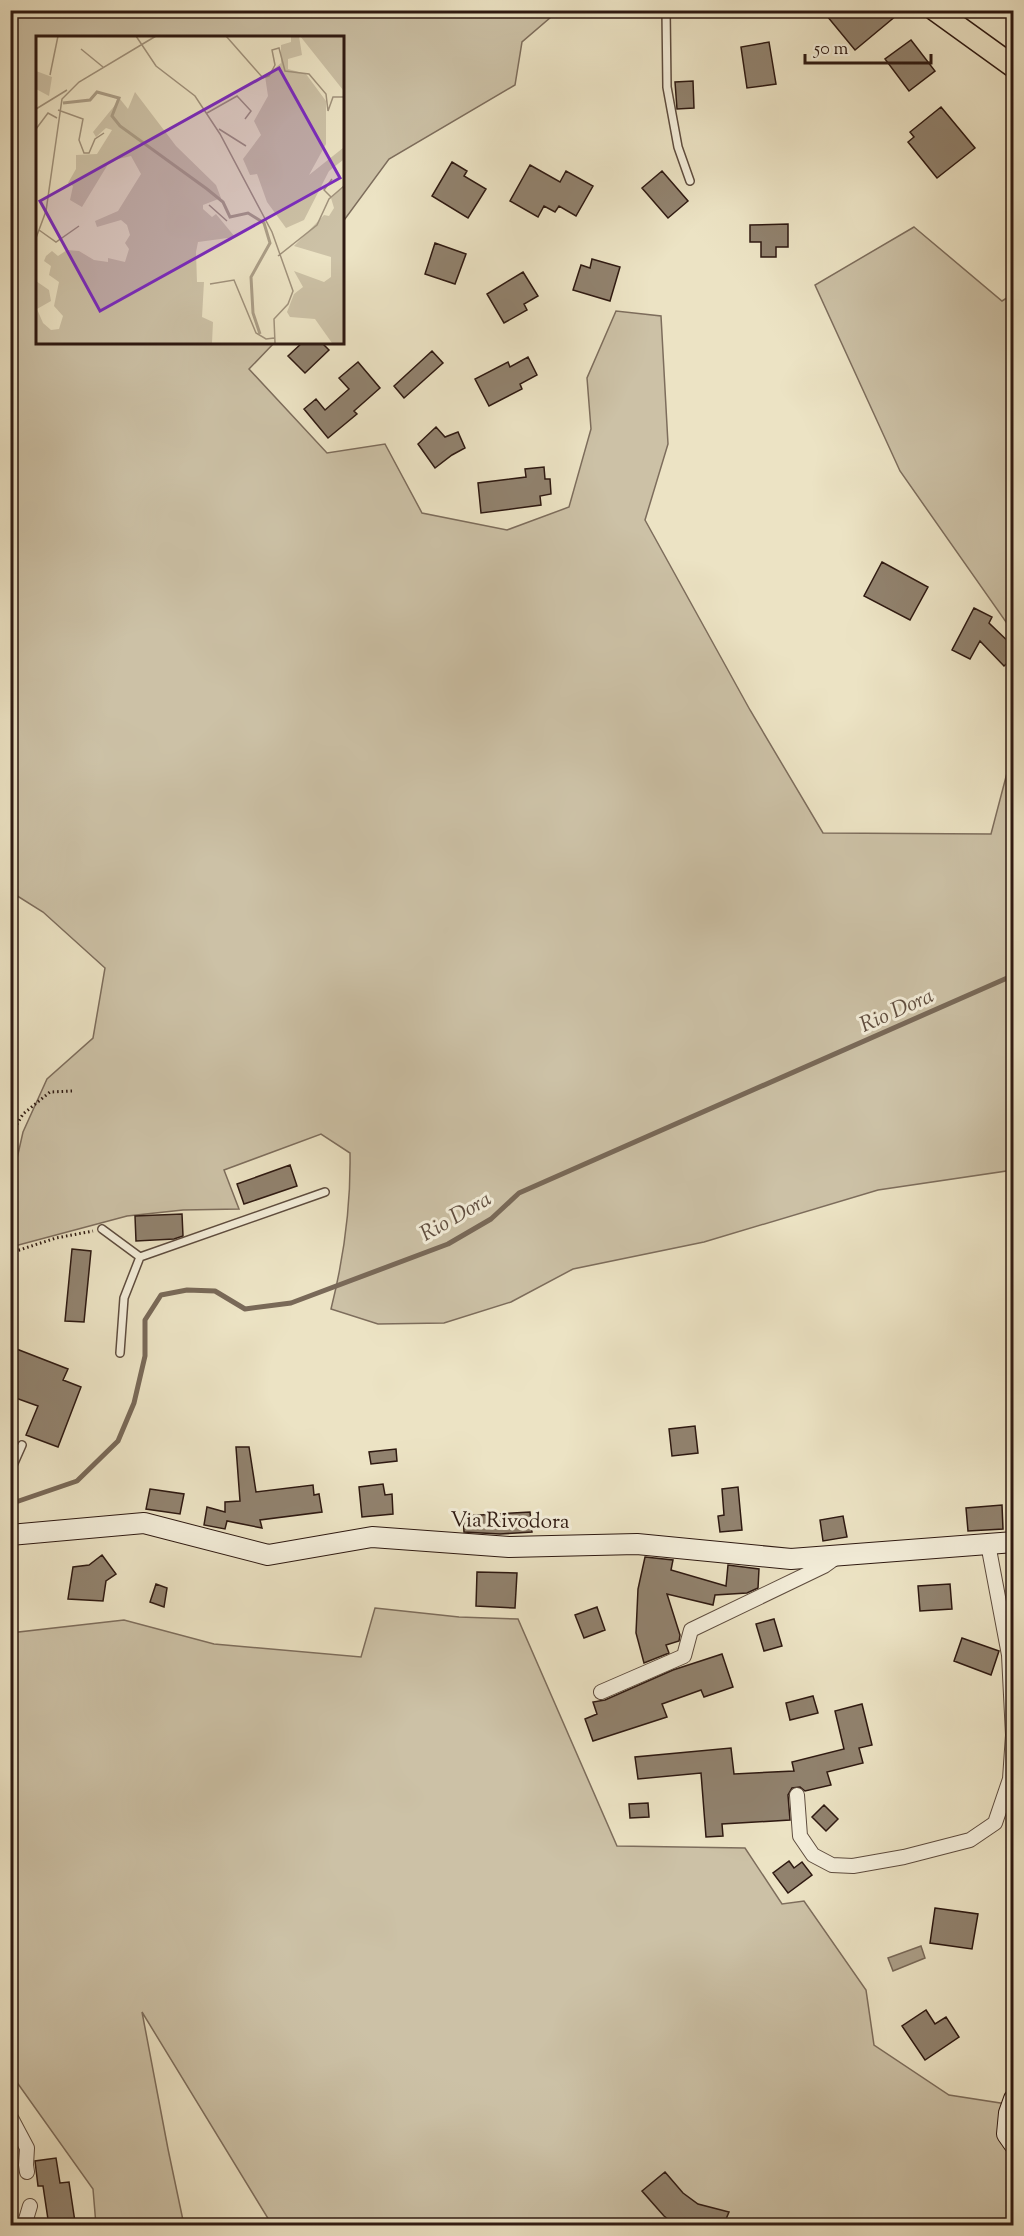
<svg xmlns="http://www.w3.org/2000/svg" width="1024" height="2236" viewBox="0 0 1024 2236" font-family="'Sorts Mill Goudy',serif">
<style>
.green{fill:#ccc1a6;stroke:#7d6d5c;stroke-width:1.5}
.water{fill:#ab9e87;stroke:#796958;stroke-width:1.5}
.lines{fill:none;stroke-linecap:round;stroke-linejoin:round}
.stream{stroke:#796958;stroke-width:5}
.building{fill:#91826e;stroke:#2e1911;stroke-width:1.5}
.lane-casing{stroke:#5e4c3e;stroke-width:10}
.street-casing{stroke:#5e4c3e;stroke-width:16}
.secondary-casing{stroke:#2e1911;stroke-width:22}
.primary-casing{stroke:#2e1911;stroke-width:24}
.path{stroke:#2e1911;stroke-width:3;stroke-dasharray:1.5 3;stroke-linecap:butt}
.lane{stroke:#f3edd9;stroke-width:7}
.street{stroke:#f3edd9;stroke-width:14}
.secondary{stroke:#f3edd9;stroke-width:20}
.primary{stroke:#ece3c4;stroke-width:21}
.labels{text-anchor:middle;stroke-width:6;stroke-linejoin:round;paint-order:stroke}
.street-label{font-size:21px;fill:#2e1911;stroke:#f3edd9}
.water-label{font-size:22px;font-style:italic;fill:#604e40;stroke:#f3edd9}
.inset-river{fill:none;stroke:#ab9e87;stroke-width:3}
.inset-road{fill:none;stroke:#a0927c;stroke-width:1.5}
.view{fill:#7b2cbf;fill-opacity:0.15;stroke:#7b2cbf;stroke-width:3}
.inset-edge{fill:none;stroke:#2e1911;stroke-width:3}
</style>
<rect width="100%" height="100%" fill="#ece3c4"/>
<filter id="stains"><feTurbulence type="fractalNoise" baseFrequency=".00333" numOctaves="4"/><feColorMatrix values="0 0 0 0 .2 0 0 0 0 .09 0 0 0 0 .02 0 0 0 .5 -.17"/></filter>
<radialGradient id="worn" r=".72"><stop offset=".6" stop-color="#630" stop-opacity="0"/><stop offset="1" stop-color="#630" stop-opacity=".3"/></radialGradient>
<path class="green" d="M11,10L558,11L522,42L515,85L389,159L342,223V38H38V342H275L249,369L327,453L385,444L422,513L507,530L569,507L591,429L587,378L616,311L661,316L668,444L645,520L750,710L823,833L991,834L1013,750V1170L878,1190L704,1242L573,1269L511,1302L444,1323L378,1324L331,1309C344,1257 351,1207 350,1153L321,1134L224,1170L239,1209L183,1210L127,1216L11,1247V1185L23,1132L47,1079L93,1038L105,968L43,912L11,892Z
M914,227L1002,301L1013,294V632L900,471L815,285Z
M375,1608L459,1617L518,1619L617,1846L745,1848L782,1904L804,1901L866,1990L874,2045L949,2095L1013,2105V2225H272L142,2012L168,2149L184,2225H96L93,2189L11,2074L10,1633L124,1620L214,1644L361,1657Z"/>
<path class="water" d="M921,1946L925,1958L893,1971L888,1958Z"/>
<g class="lines">
<path class="stream" d="M10,1504L77,1481L118,1441L134,1403L145,1356V1320L161,1295L187,1290L215,1291L245,1309L291,1303L448,1244L491,1219L519,1193L1014,975"/>
</g>
<path class="building" d="M822,10H903L855,50Z
M911,40L935,71L909,91L885,59Z
M769,42L776,84L747,88L741,47Z
M693,81L694,108L677,109L675,82Z
M941,107L975,148L937,178L908,142L914,137L910,132Z
M452,162L467,171L464,176L486,189L468,218L432,196Z
M530,165L560,182L566,171L593,186L576,216L559,206L555,212L544,206L538,217L510,201Z
M662,171L688,201L668,218L642,188Z
M788,224V247H776V257H761V242H750V225Z
M435,243L466,254L455,284L425,274Z
M592,259L620,267L610,301L573,290L581,265L590,268Z
M523,272L538,296L524,304L527,310L504,323L487,294Z
M303,342H321L329,350L305,373L288,356Z
M432,351L443,363L404,398L394,386Z
M528,357L537,375L520,384L522,389L489,406L475,379L508,362L510,367Z
M358,362L380,388L354,411L357,414L328,438L304,409L316,399L325,410L349,389L339,378Z
M436,427L445,437L458,432L465,448L452,455L435,468L418,444Z
M544,467L545,479H550L551,494L540,496L541,505L481,513L478,483L526,477L525,469Z
M882,562L928,587L910,620L864,596Z
M974,608L992,617L989,623L1014,647V657L1004,666L980,641L970,659L952,650Z
M290,1165L297,1186L244,1204L237,1184Z
M182,1214L183,1236L174,1239L136,1241L135,1216Z
M72,1249L91,1251L84,1322L65,1321Z
M14,1348L68,1369L63,1380L81,1387L58,1447L26,1435L38,1406L10,1396V1358Z
M695,1426L698,1453L672,1456L669,1429Z
M236,1447H249L256,1492L313,1485L314,1495L319,1494L322,1512L260,1520L262,1528L227,1521L225,1529L204,1525L207,1507L225,1512V1502L240,1501Z
M396,1449L397,1461L371,1464L369,1452Z
M383,1484L385,1495L392,1494L393,1514L362,1517L359,1487Z
M738,1487L742,1530L720,1532L718,1516L724,1515L722,1489Z
M150,1489L184,1494L180,1514L146,1509Z
M1002,1505L1003,1529L968,1531L966,1508Z
M530,1512L532,1532L500,1534L464,1532L463,1516Z
M843,1516L847,1537L823,1541L820,1520Z
M102,1555L116,1574L106,1581L103,1601L68,1599L73,1567L89,1565Z
M645,1557L673,1560L671,1570L726,1586L728,1565L759,1569L758,1588L747,1593L715,1595L713,1605L667,1594L680,1635L679,1641L666,1645L669,1653L644,1663L636,1633L638,1589Z
M477,1572L517,1573L515,1608L476,1606Z
M156,1584L167,1588L164,1607L150,1602Z
M950,1584L952,1609L920,1611L918,1586Z
M597,1607L605,1630L584,1638L575,1615Z
M774,1619L782,1646L764,1651L756,1624Z
M962,1638L999,1651L991,1675L954,1661Z
M722,1654L733,1687L704,1697L701,1690L662,1704L667,1717L593,1741L585,1719L597,1714L593,1702L605,1700L673,1670Z
M813,1696L818,1713L790,1720L786,1703Z
M862,1704L872,1745L859,1748L863,1763L827,1772L831,1785L805,1791L800,1787L792,1788L788,1795L790,1820L722,1824L723,1836L706,1837L701,1773L638,1779L635,1757L731,1748L734,1774L794,1771L792,1762L844,1749L835,1711Z
M648,1803L649,1817L630,1818L629,1804Z
M824,1805L838,1819L826,1831L812,1817Z
M789,1861L794,1868L802,1862L812,1875L788,1893L773,1873Z
M935,1908L978,1914L972,1949L930,1943Z
M926,2010L935,2024L946,2017L959,2037L925,2060L902,2026Z
M56,2158L60,2183L69,2182L75,2222H72L73,2226H49L43,2186H38L35,2161Z
M665,2172L683,2193L698,2204L729,2212L723,2226H677L664,2216L642,2191Z"/>
<g class="lines">
<defs>
<path id="lane" d="M666,10L667,87L678,147L690,181
M102,1229L140,1257L124,1298L120,1353
M140,1257L325,1192
M10,1472L22,1445"/>
<path id="street" d="M601,1692L684,1656L691,1630L824,1566L838,1556
M797,1795L800,1836L813,1855L832,1865L853,1866L904,1857L970,1840L995,1823L1010,1779L1013,1735L1009,1655L988,1544
M10,2116L27,2148L26,2165L27,2172
M24,2226L30,2206"/>
<path id="secondary" d="M10,1535L144,1523L268,1555L372,1537L509,1547L637,1544L791,1559L1014,1542
M1014,2099L1009,2113L1007,2134L1014,2144"/>
<path id="primary" d="M935,10L1014,67"/>
</defs>
<use href="#lane" class="lane-casing"/>
<use href="#street" class="street-casing"/>
<use href="#secondary" class="secondary-casing"/>
<use href="#primary" class="primary-casing"/>
<path class="path" d="M10,1136L23,1114L50,1092L72,1091
M10,1253L56,1238L93,1231"/>
<use href="#lane" class="lane"/>
<use href="#street" class="street"/>
<use href="#secondary" class="secondary"/>
<use href="#primary" class="primary"/>
</g>
<g class="labels">
<g class="street-label">
<text transform="translate(510 1520) rotate(1)" y="7">Via Rivodora</text>
</g>
<g class="water-label">
<text transform="translate(896 1009) rotate(-24)" y="8">Rio Dora</text>
<text transform="translate(455 1215) rotate(-30)" y="8">Rio Dora</text>
</g>
</g>
<g transform="translate(36 36)">
<rect width="308" height="308" fill="#ece3c4"/>
<path d="M255,0H263L266,19L252,23V33L270,38L290,65V108L273,139L307,112V124L293,135L268,184L250,192L231,166L221,138L214,139L207,123L225,99L218,85L232,60L229,40L245,27V9L255,6ZM264,0H307V54L268,5ZM0,35L16,41L13,60L0,53ZM99,56L140,110L180,149L185,162L167,169V173L176,181L180,178L199,201L162,206L160,216L161,246H168L166,281L177,286L176,307H0V245L13,254L15,265L1,273L7,287L15,294L23,293L27,280L18,270L23,246L13,239L15,230L8,225L10,220L16,215L22,220L31,214L43,215L58,224L72,226V222L89,226L93,213L89,207L94,199L91,189L85,184L61,191L59,185L82,175L105,138L95,120L74,125L46,171L34,164L37,150L32,147L40,133V119L61,118L76,94L70,92L60,101L57,96L84,63L92,73ZM307,150V307H296L279,283L254,281L251,276L258,258L267,251L258,235L288,246L295,241V221L258,210L288,179L293,180L298,172L295,162Z" fill="#ccc1a6"/>
<path class="inset-river" d="M27,67L54,64L61,56L83,62L76,80L84,90L171,153L187,166L194,181L212,177L228,187L234,207L215,241L217,277L224,298"/>
<path class="inset-road" d="M100,0L120,30L159,60L184,98L236,196L257,255L252,268L238,283L239,307M190,0L227,42L233,40L239,29L236,14L243,12L249,35L273,38L290,58L292,75L297,61H308M45,13L67,31M14,39L22,0M0,73L31,54M22,74L47,83L43,104L48,117H53L59,103L68,97M171,77L201,60L215,75L209,83M0,93L12,77L21,82M183,93L210,110M295,161L288,154L296,143M173,169L191,185M3,194L20,206L43,190M0,202L10,175L26,63L43,46L120,0M242,220L281,189L293,163L308,150M174,248L198,244L220,297L230,303L238,302"/>
<path class="view" d="M243,32L304,142L64,275L4,165Z"/>
<rect width="308" height="308" class="inset-edge"/>
</g>
<rect width="1024" height="2236" fill="none" stroke="#ece3c4" stroke-width="36"/>
<rect x="12" y="12" width="1000" height="2212" fill="none" stroke="#2e1911" stroke-width="3"/>
<rect x="18" y="18" width="988" height="2200" fill="none" stroke="#2e1911" stroke-width="1.5"/>
<path d="M805 54v9h126v-9" fill="none" stroke="#2e1911" stroke-width="3"/>
<text x="814" y="54" font-size="18" fill="#2e1911" stroke="#f3edd9" stroke-width="4.5" paint-order="stroke">50 m</text>
<rect width="100%" height="100%" filter="url(#stains)"/>
<rect width="100%" height="100%" fill="url(#worn)"/>
</svg>
